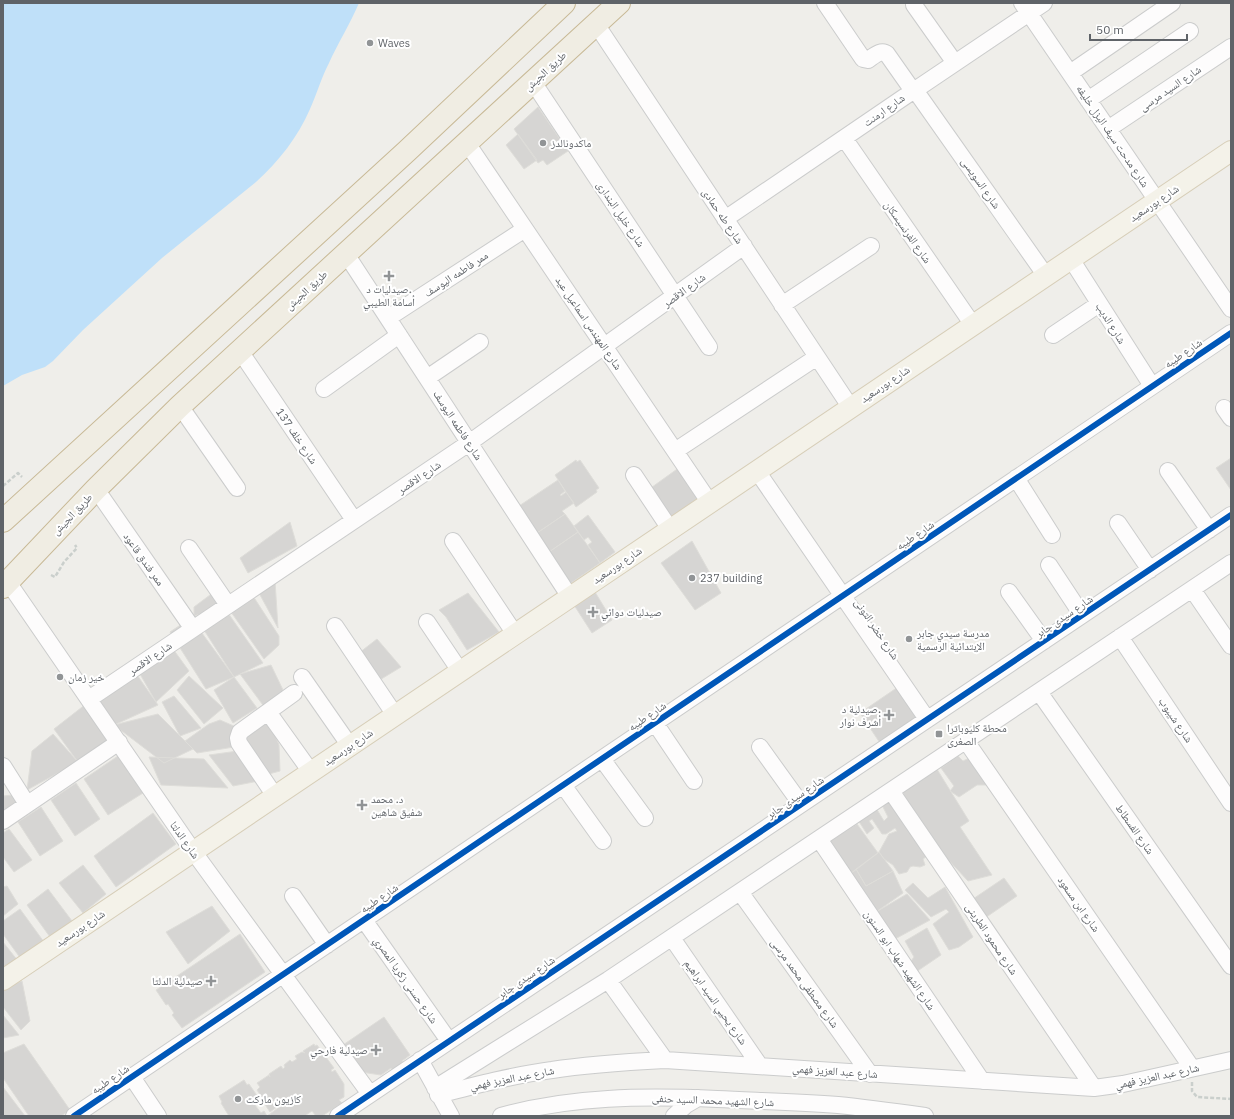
<svg xmlns="http://www.w3.org/2000/svg" width="1234" height="1119" viewBox="0 0 1234 1119" font-family="'IBM Plex Sans','Noto Naskh Arabic',sans-serif">
<style>
.water{fill:#bfe0f9}
.building{fill:#d6d5d3;stroke:#deddd9}
.lines{fill:none;stroke-linecap:round;stroke-linejoin:round}
.minor-casing{stroke:#cbcccc;stroke-width:18}
.major-casing{stroke:#d7ceb8;stroke-width:22}
.highway-casing{stroke:#c8b996;stroke-width:24}
.path{stroke:#cacfcc;stroke-width:2.5;stroke-dasharray:4 2;stroke-linecap:butt}
.minor{stroke:#fdfcfc;stroke-width:16}
.major{stroke:#f4f2e9;stroke-width:20}
.highway{stroke:#f0ede3;stroke-width:22}
.cycleway-casing{stroke:#fff;stroke-width:8}
.cycleway{stroke:#0057b8;stroke-width:6}
.poi-dot{fill:#919496;stroke:#fff;stroke-width:1.5}
.labels{text-anchor:middle;stroke-width:4;stroke-linejoin:round;paint-order:stroke}
.poi-label{font-size:11px;fill:#5f6368;stroke:#fff;text-anchor:start}
.street-label{font-size:11px;fill:#5f6368;stroke:#fff}
</style>
<rect width="100%" height="100%" fill="#efeeea"/>
<path class="water" d="M3,3H359C350,24 338,43 329,63C321,78 317,94 310,109C298,137 279,161 256,182L162,258L83,330L53,361L45,367L22,375L3,386Z"/>
<path class="building" d="M538,107L568,151L547,165L543,160L538,163L514,129Z
M518,134L537,160L524,169L506,145Z
M1231,458V490L1216,468Z
M576,460L577,462L580,460L599,488L596,490L597,492L576,507L555,475Z
M680,467L701,496L669,519L648,490Z
M558,480L565,491L560,495L561,496L566,492L574,503L562,511L565,514L537,533L519,506Z
M565,514L578,532L549,552L537,533Z
M588,515L615,552L600,563L588,545L592,542L588,537L584,540L574,526Z
M290,522L297,546L248,573L240,558Z
M578,532L600,563L571,583L549,552Z
M692,541L721,593L695,610L661,563Z
M275,581L278,628L259,593Z
M214,592L228,605L194,616V607Z
M595,592L612,620L592,633L574,605Z
M468,593L499,632L467,650L446,617L439,610Z
M253,596L279,636V645L264,659L231,612Z
M221,603L263,663L234,677L197,619Z
M191,618L234,677L206,689L170,632Z
M377,639L401,667L378,681L359,653Z
M173,649L189,671L156,702L136,667Z
M271,665L283,690L268,712L240,674Z
M137,675L158,705L114,725L96,698Z
M189,676L223,708L204,724L177,690Z
M234,677L257,708L233,723L214,690Z
M898,687L918,716L880,743L860,713Z
M174,696L201,728L180,736L162,702Z
M86,704L110,741L78,762L54,729Z
M158,714L193,749L164,763L114,725Z
M220,720L236,727L234,747L197,753L185,741L209,724Z
M266,722L272,728L279,745L280,771L265,775L246,747L239,724Z
M53,734L78,762L27,790L32,751Z
M238,751L269,779L233,786L209,755Z
M976,755L989,785H977L959,797L950,791L954,786L941,768L958,756L963,761Z
M118,756L143,793L108,815L84,779Z
M149,757L204,759L228,788L161,785Z
M935,766L969,821L960,827L992,875L968,881L943,854L900,790Z
M76,783L100,819L75,836L51,800Z
M13,795L17,801L3,812V796Z
M893,797L930,854L923,859L925,865L920,867L913,866L910,867L907,872L899,874L893,865L884,859L879,852L889,834L897,831L895,828L886,834H882L872,819L869,821L874,828L867,834L858,820L876,808L884,821L888,817L881,803Z
M41,807L63,841L40,856L18,822Z
M153,813L176,844L116,887L94,856Z
M857,824L878,853L849,875L827,843Z
M9,829L32,860L14,872L3,857V833Z
M879,852L893,871L866,886L856,869Z
M83,865L106,894L83,913L59,883Z
M856,869L866,886L893,871L903,893L876,912L849,875Z
M1004,878L1017,896L982,920L970,901Z
M913,883L928,898L945,887L973,937L959,947L949,950L933,924L949,912L946,909L931,917L905,890Z
M7,886L18,904L3,916V887Z
M48,889L72,921L50,937L27,905Z
M907,894L930,920L895,939L876,912Z
M212,906L230,931L188,964L166,932Z
M20,909L44,942L21,959L3,934V921Z
M927,928L941,955L916,972L911,961L914,957L905,941Z
M240,934L265,972L182,1028L172,1015L174,1013L168,1004L166,1005L156,990Z
M3,942L18,961L3,972Z
M22,981L30,1021L21,1030L3,1007V988Z
M3,1015L19,1035L3,1038Z
M384,1017L410,1055L402,1061L403,1063L393,1070L391,1068L381,1075L361,1072L343,1045Z
M24,1044L70,1110L61,1116H29L3,1078V1053Z
M314,1044L315,1046L317,1045L334,1068L331,1070L332,1072L335,1070L344,1084V1097L339,1100L342,1103L322,1116H316L312,1111L306,1115L307,1116H271L270,1114L278,1108L277,1107L270,1112L260,1097L261,1096L257,1090L260,1087L257,1083L269,1075L270,1077L269,1074L281,1066L283,1069L285,1067L284,1065L290,1060L292,1062L297,1059L295,1056L302,1052L305,1053L303,1051Z
M244,1080L247,1085L249,1084L258,1097L252,1101L261,1113L264,1111L267,1116L270,1114L271,1116H229L221,1103L222,1102L219,1096Z
M3,1087L25,1116H4L3,1114Z"/>
<g class="lines">
<defs>
<path id="minor" d="M825,3L863,59L868,60C874,56 881,49 887,54L913,91
M1022,3L1231,309
M914,5L955,63
M596,24L851,408
M1070,73L1172,3
M533,82L709,347
M915,90L1046,276
M1088,100L1190,31
M1108,129L1231,47
M844,138L973,325
M467,143L710,503
M725,219L913,91L915,90L1044,3
M346,254L570,597
M1071,259L1152,386
M782,305L871,246
M388,318L525,229
M1053,335L1099,304
M240,351L354,520
M427,378L480,342
M324,389L399,335
M180,406L237,488
M1224,408L1231,418
M675,451L817,357
M757,471L927,719
M1168,471L1209,530
M634,475L670,529
M1016,478L1052,535
M96,489L193,629
M1118,523L1150,570
M453,541L515,634
M189,548L228,605
M1049,565L1082,615
M8,582L193,851L370,1094
M1192,589L1231,646
M1009,592L1044,641
M427,622L460,671
M335,626L395,715
M1120,637L1231,803
M302,677L350,746
M1039,692L1231,966
M89,699L469,443L744,246
M268,712L311,772
M655,723L694,781
M966,741L1192,1068
M760,747L801,804
M602,759L645,818
M3,766L27,804
M563,785L603,841
M891,791L1094,1088
M275,796L239,743L238,738L240,732L294,693
M3,821L119,742
M819,839L982,1081
M740,892L870,1074
M293,896L327,945
M364,920L449,1041
M672,938L760,1066
M608,980L665,1060
M420,1060L451,1116
M132,1077L158,1116
M435,1088L608,980L1231,563
M438,1095C476,1085 514,1075 552,1070C590,1064 627,1062 665,1060L1094,1088L1123,1084L1231,1060
M74,1116L1231,333
M338,1116L1231,515
M501,1116C571,1096 645,1096 717,1099C758,1101 798,1102 838,1105C867,1108 896,1112 925,1116
M674,1116L686,1105L698,1098"/>
<path id="major" d="M3,980L1231,151"/>
<path id="highway" d="M3,521L407,151L564,3
M3,587L96,489L180,406L619,3"/>
</defs>
<use href="#minor" class="minor-casing"/>
<use href="#major" class="major-casing"/>
<use href="#highway" class="highway-casing"/>
<path class="path" d="M3,486L18,473L22,477
M51,575L55,577L64,562L77,548L75,545
M1192,1082V1091L1197,1097L1231,1099"/>
<use href="#minor" class="minor"/>
<use href="#major" class="major"/>
<use href="#highway" class="highway"/>
<defs>
<path id="cycleway" d="M74,1116L1231,333
M338,1116L1231,515"/>
</defs>
<use href="#cycleway" class="cycleway-casing"/>
<use href="#cycleway" class="cycleway"/>
</g>
<g class="poi-dot">
<circle cx="370" cy="43" r="4"/>
<circle cx="543" cy="143" r="4"/>
<path d="M387 270h4v4h4v4h-4v4h-4v-4h-4v-4h4z"/>
<circle cx="692" cy="578" r="4"/>
<path d="M591 606h4v4h4v4h-4v4h-4v-4h-4v-4h4z"/>
<circle cx="909" cy="639" r="4"/>
<circle cx="60" cy="677" r="4"/>
<path d="M887 709h4v4h4v4h-4v4h-4v-4h-4v-4h4z"/>
<rect x="935" y="730" width="8" height="8" rx="2"/>
<path d="M360 799h4v4h4v4h-4v4h-4v-4h-4v-4h4z"/>
<path d="M209 975h4v4h4v4h-4v4h-4v-4h-4v-4h4z"/>
<path d="M374 1044h4v4h4v4h-4v4h-4v-4h-4v-4h4z"/>
<circle cx="238" cy="1099" r="4"/>
</g>
<g class="labels">
<g class="poi-label">
<text x="378" y="47">Waves</text>
<text x="551" y="147">ماكدونالدز</text>
<text x="389" y="293" text-anchor="middle">صيدليات د.<tspan x="389" dy="13">أسامة الطيبي</tspan></text>
<text x="700" y="582">237 building</text>
<text x="601" y="616">صيدليات دوائي</text>
<text x="917" y="637">مدرسة سيدي جابر<tspan x="917" dy="13">الإبتدائية الرسمية</tspan></text>
<text x="68" y="681">خير زمان</text>
<text x="881" y="713" text-anchor="end">صيدلية د.<tspan x="881" dy="13">أشرف نوار</tspan></text>
<text x="947" y="732">محطة كليوباترا<tspan x="947" dy="13">الصغرى</tspan></text>
<text x="371" y="803">د. محمد<tspan x="371" dy="13">شفيق شاهين</tspan></text>
<text x="203" y="985" text-anchor="end">صيدلية الدلتا</text>
<text x="368" y="1054" text-anchor="end">صيدلية فارحي</text>
<text x="246" y="1103">كازيون ماركت</text>
</g>
<g class="street-label">
<text transform="translate(545 71) rotate(-43)" y="4">طريق الجيش</text>
<text transform="translate(1170 88) rotate(-34)" y="4">شارع السيد مرسى</text>
<text transform="translate(884 110) rotate(-35)" y="4">شارع ارمنت</text>
<text transform="translate(1113 136) rotate(56)" y="4">شارع مدحت سيف اليزل خليفه</text>
<text transform="translate(981 183) rotate(55)" y="4">شارع السويسى</text>
<text transform="translate(1154 203) rotate(-34)" y="4">شارع بورسعيد</text>
<text transform="translate(621 214) rotate(56)" y="4">شارع خليل البندارى</text>
<text transform="translate(723 216) rotate(56)" y="4">شارع طه حمادى</text>
<text transform="translate(908 232) rotate(55)" y="4">شارع الفرنسيسكان</text>
<text transform="translate(456 274) rotate(-33)" y="4">ممر فاطمه اليوسف</text>
<text transform="translate(306 290) rotate(-43)" y="4">طريق الجيش</text>
<text transform="translate(684 290) rotate(-36)" y="4">شارع الاقصر</text>
<text transform="translate(589 323) rotate(56)" y="4">شارع المهندس اسماعيل عيد</text>
<text transform="translate(1111 323) rotate(58)" y="4">شارع الديب</text>
<text transform="translate(1183 353) rotate(-34)" y="4">شارع طيبه</text>
<text transform="translate(885 384) rotate(-34)" y="4">شارع بورسعيد</text>
<text transform="translate(458 425) rotate(57)" y="4">شارع فاطمه اليوسف</text>
<text transform="translate(297 436) rotate(56)" y="4">شارع خلف 137</text>
<text transform="translate(419 477) rotate(-34)" y="4">شارع الاقصر</text>
<text transform="translate(72 514) rotate(-46)" y="4">طريق الجيش</text>
<text transform="translate(915 535) rotate(-34)" y="4">شارع طيبه</text>
<text transform="translate(144 559) rotate(55)" y="4">ممر فندق قاعود</text>
<text transform="translate(617 565) rotate(-34)" y="4">شارع بورسعيد</text>
<text transform="translate(1064 616) rotate(-34)" y="4">شارع سيدى جابر</text>
<text transform="translate(877 629) rotate(56)" y="4">شارع خضر التونى</text>
<text transform="translate(150 658) rotate(-34)" y="4">شارع الاقصر</text>
<text transform="translate(647 716) rotate(-34)" y="4">شارع طيبه</text>
<text transform="translate(1176 720) rotate(56)" y="4">شارع شيبوب</text>
<text transform="translate(348 747) rotate(-34)" y="4">شارع بورسعيد</text>
<text transform="translate(795 797) rotate(-34)" y="4">شارع سيدى جابر</text>
<text transform="translate(1135 829) rotate(55)" y="4">شارع الفسطاط</text>
<text transform="translate(185 840) rotate(55)" y="4">شارع الدلتا</text>
<text transform="translate(379 898) rotate(-34)" y="4">شارع طيبه</text>
<text transform="translate(1079 904) rotate(55)" y="4">شارع ابن مسعود</text>
<text transform="translate(80 928) rotate(-34)" y="4">شارع بورسعيد</text>
<text transform="translate(992 939) rotate(56)" y="4">شارع محمود الطرينى</text>
<text transform="translate(900 960) rotate(56)" y="4">شارع الشهيد شهاب ابو السنون</text>
<text transform="translate(526 977) rotate(-34)" y="4">شارع سيدى جابر</text>
<text transform="translate(406 980) rotate(55)" y="4">شارع حسنى زكريا المصري</text>
<text transform="translate(805 983) rotate(54)" y="4">شارع مصطفى محمد مرسى</text>
<text transform="translate(716 1002) rotate(55)" y="4">شارع يحيي السيد ابراهيم</text>
<text transform="translate(835 1071) rotate(4)" y="4">شارع عبد العزيز فهمي</text>
<text transform="translate(1157 1076) rotate(-12)" y="4">شارع عبد العزيز فهمي</text>
<text transform="translate(512 1078) rotate(-11)" y="4">شارع عبد العزيز فهمي</text>
<text transform="translate(110 1079) rotate(-34)" y="4">شارع طيبه</text>
<text transform="translate(713 1100) rotate(2)" y="4">شارع الشهيد محمد السيد حنفى</text>
</g>
</g>
<rect width="1234" height="1119" fill="none" stroke="#5f6368" stroke-width="8"/>
<path d="M1090 34v6h97v-6" fill="none" stroke="#5f6368" stroke-width="2"/>
<text x="1096" y="34" font-size="12" fill="#5f6368" stroke="#ffffff" stroke-width="3" paint-order="stroke">50 m</text>
</svg>
